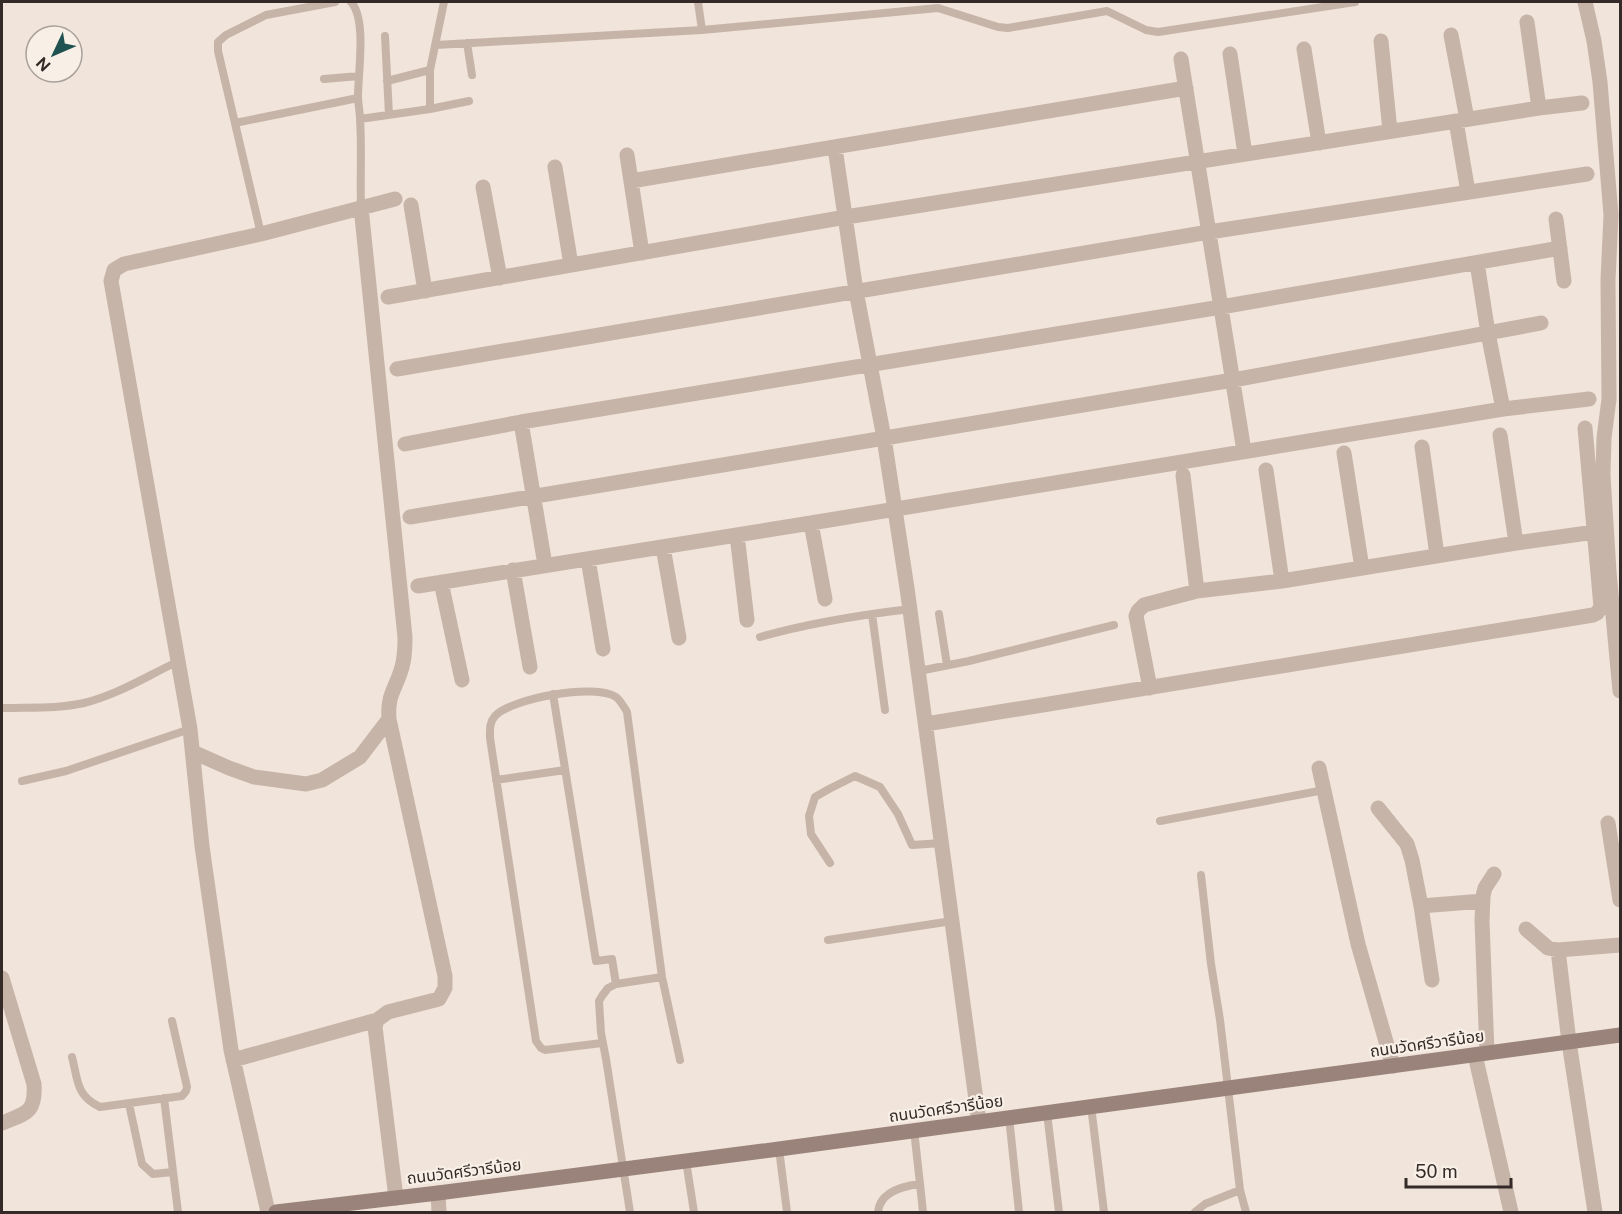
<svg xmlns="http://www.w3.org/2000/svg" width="1622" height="1214" viewBox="0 0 1622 1214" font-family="'Public Sans','Noto Sans Thai',sans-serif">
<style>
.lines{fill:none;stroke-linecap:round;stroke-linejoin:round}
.service{stroke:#c7b4a8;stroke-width:8}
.minor{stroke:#c7b4a8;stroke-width:15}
.secondary{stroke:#9a837a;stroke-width:15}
.labels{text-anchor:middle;stroke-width:4.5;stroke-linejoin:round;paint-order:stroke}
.street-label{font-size:16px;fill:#342b28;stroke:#f8efe7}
</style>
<rect width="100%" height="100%" fill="#f0e4db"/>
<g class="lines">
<path class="service" d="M351,2C367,19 358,73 358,96C358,104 360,112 360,119C362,148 360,178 361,207
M698,2L702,30
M385,36L389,115
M467,43L472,75
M436,45L702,30L938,8L998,27L1008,28L1107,11L1146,30L1158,32L1355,2
M324,79L359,76
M387,81L430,70
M430,109L469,101
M360,119L430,109V70L444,2
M235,123L358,98
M261,234L218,51V42L226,35L266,15L335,2
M872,614L885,710
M939,614L947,665
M760,637C809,623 860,615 910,609
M919,671L969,661L1114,625
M553,694L596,961L612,959L616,984
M2,708C29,707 58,709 84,703C117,695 147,676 177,662
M496,780L565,770
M22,781L66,771L190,729
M1160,821L1324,790
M830,863L811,834L809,816L815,797L829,789L855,776L880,787L898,814L912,845L942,843
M1201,875L1211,964L1220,1020L1240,1190L1246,1212
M828,940L952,921
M602,1043L545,1050L541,1048L536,1041L490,738C490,730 489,723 495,716C512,698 595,683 616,697C621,701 624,707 627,712L662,977L680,1060
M72,1057C78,1080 76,1096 100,1107L182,1096L186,1091L187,1087L172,1021
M164,1098L178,1212
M129,1104L142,1164L153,1174L173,1172
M1091,1106L1104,1212
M1047,1113L1059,1212
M1009,1117L1019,1212
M914,1130L920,1184
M779,1149L787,1212
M686,1161L694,1212
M630,1212L606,1059L601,1033L599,1001L602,996L608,988L616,984L662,977
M878,1212C880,1192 903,1186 920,1184L923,1212
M1195,1212L1205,1204L1240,1190"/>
<path class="minor" d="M1585,2L1594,41L1600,82L1611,215L1608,280L1609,399L1604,438L1603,475L1609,572L1620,691
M1527,22L1539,108
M1451,35L1467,119
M1381,41L1390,131
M1304,49L1319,143
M1230,54L1245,154
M1181,59L1244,451
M1456,121L1468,192
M835,148L856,291L884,438L907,588L979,1122
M627,155L642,253
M555,167L571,265
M631,181L1186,88
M483,187L500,278
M411,205L425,291
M361,207L405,637C405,647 405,657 402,667C396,689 387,694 389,719L445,976V988L439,999L388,1012L377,1020L375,1027L396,1198
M1556,219L1564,281
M1477,263L1488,333L1503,409
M388,297L846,217L1539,108L1582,103
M397,369L1209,232L1587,174
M521,422L545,565
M1500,435L1516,543
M405,444L521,422L1221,307L1560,248
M1422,447L1437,555
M1344,453L1362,568
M1266,470L1282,581
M1183,475L1197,591
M410,517L1233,380L1541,323
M811,523L825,599
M737,535L747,620
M663,547L679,638
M588,559L603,649
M513,570L530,667
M441,582L462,680
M418,586L811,523L1503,409L1589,399
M1150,688L1136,616L1138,611L1144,605L1197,591L1282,581L1516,543L1595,532
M926,724L1593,615L1597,613L1601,607L1585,428
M193,752L229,768L254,777L306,784L322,780L360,757L389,719
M1319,768L1358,944L1393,1066
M1378,808L1407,844L1412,860L1421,906L1432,980
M1608,823L1620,900
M1421,906L1483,901
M1526,929L1548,948L1558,950L1620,945
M1558,950L1569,1042L1595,1212
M2,978L34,1084C36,1114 25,1113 2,1123
M1487,1053L1482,921L1483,896L1485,888L1494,874
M1475,1055L1511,1212
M233,1060L377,1020
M438,1193L439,1212
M268,1212L231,1050L202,846L190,729L111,281L114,270L124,264L261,234L395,199"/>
<path class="secondary" d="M276,1212L438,1193L779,1149L1620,1035"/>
</g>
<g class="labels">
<g class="street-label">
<text transform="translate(1427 1043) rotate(-8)" y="6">ถนนวัดศรีวารีน้อย</text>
<text transform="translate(946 1108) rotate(-8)" y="6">ถนนวัดศรีวารีน้อย</text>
<text transform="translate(464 1171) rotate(-7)" y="6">ถนนวัดศรีวารีน้อย</text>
</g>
</g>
<rect width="1622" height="1214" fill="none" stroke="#342b28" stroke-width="6"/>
<g transform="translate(54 54) rotate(226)"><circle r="28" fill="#f8efe7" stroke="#aaa19b" stroke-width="1.5"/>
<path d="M0-4.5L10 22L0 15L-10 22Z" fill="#205251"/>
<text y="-9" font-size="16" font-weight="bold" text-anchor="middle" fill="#342b28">N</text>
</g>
<path d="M1406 1178v9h105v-9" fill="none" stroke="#342b28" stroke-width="3"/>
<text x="1415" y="1178" font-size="18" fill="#342b28" stroke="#f8efe7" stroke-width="4.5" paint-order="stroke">50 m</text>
</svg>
